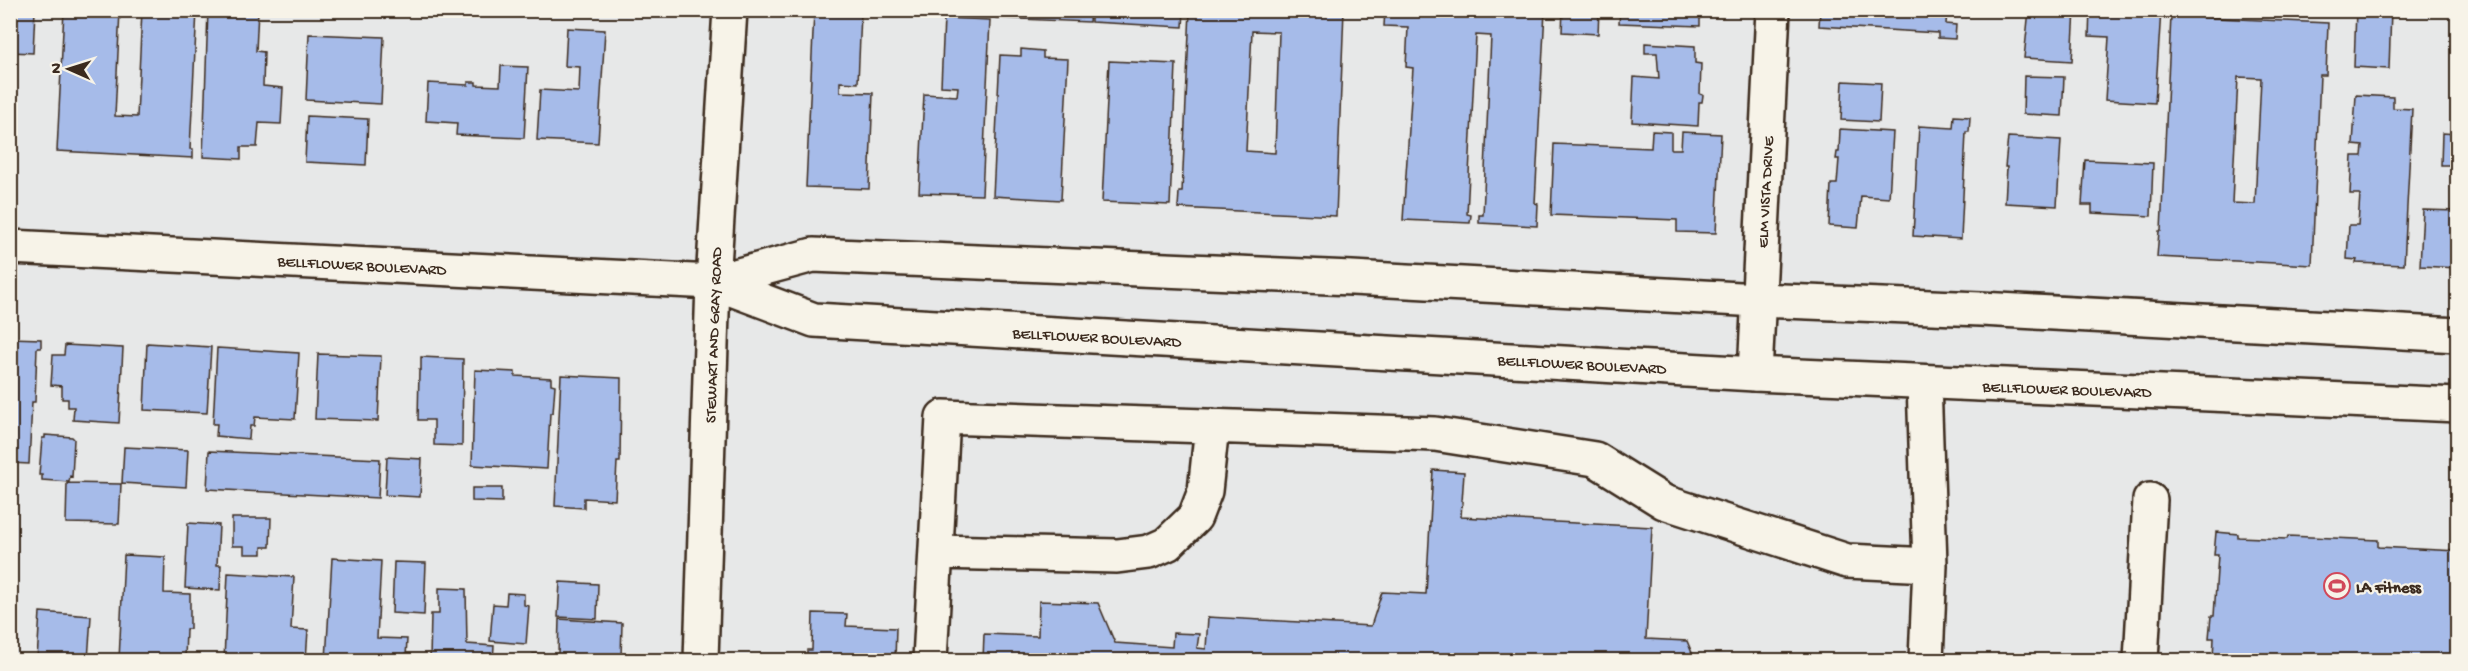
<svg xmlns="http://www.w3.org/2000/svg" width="2468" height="671" viewBox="0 0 2468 671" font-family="'Gochi Hand',sans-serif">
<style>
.building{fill:#a6bbe9;stroke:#3b2a1e;stroke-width:1.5;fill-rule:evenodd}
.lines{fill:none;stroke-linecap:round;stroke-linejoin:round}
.minor-casing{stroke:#3b2a1e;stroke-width:38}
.major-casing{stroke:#3b2a1e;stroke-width:38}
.minor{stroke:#f7f3e8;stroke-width:33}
.major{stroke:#f7f3e8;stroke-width:33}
.labels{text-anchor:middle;stroke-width:4.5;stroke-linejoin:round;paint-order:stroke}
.street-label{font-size:16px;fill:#3b2a1e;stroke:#f7f3e8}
.poi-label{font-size:16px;font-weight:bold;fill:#3b2a1e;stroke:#f7f3e8;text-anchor:start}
</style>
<rect width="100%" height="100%" fill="#e7e8e8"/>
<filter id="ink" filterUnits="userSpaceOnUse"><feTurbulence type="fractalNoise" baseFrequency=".0167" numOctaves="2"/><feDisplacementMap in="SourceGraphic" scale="12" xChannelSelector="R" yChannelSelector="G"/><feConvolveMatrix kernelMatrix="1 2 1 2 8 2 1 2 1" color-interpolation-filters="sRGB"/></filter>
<g filter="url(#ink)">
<path class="building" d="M10,10H35L33,53L10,52Z
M64,10H120L115,116L137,117L142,10H197L190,149H193V158L57,151Z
M208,10H258L256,51L264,52L263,86L283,88L281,124L259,123L257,147H241V159L203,157Z
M996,10H1090L1089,22L996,18Z
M1091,10H1184L1183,27L1091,22Z
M1190,10H1344L1336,216L1178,208L1179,192H1182ZM1252,31L1279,32L1275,153L1246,151Z
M1385,10H1545L1535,203L1538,204L1537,226L1479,223V215H1483L1491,36L1476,35L1467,214L1471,215L1470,223L1403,220L1413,68L1406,67L1408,27L1384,26Z
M1563,10H1599L1598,34L1562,32Z
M1620,10H1700V26L1619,23Z
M1820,10H1947L1946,24L1956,25L1955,39L1938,38V33L1819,26Z
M2029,10H2075L2072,61L2024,58Z
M2090,10H2161L2155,103L2105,100L2109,37L2089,36Z
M2356,10H2391L2389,69L2354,67Z
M814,11L861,13L858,83L840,82V92L873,93L869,189L806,187Z
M2171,16L2328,23L2326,75H2320L2312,265L2157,257L2159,231H2161ZM2238,77L2261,78L2255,204L2232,203Z
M944,18L990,20L982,195L919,193L924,94L957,96L958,87L941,86Z
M567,28L605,30L598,143L537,140L540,90L579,92L580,67L565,66Z
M309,34L384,37L381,104L306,100Z
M1645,43L1695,46V63L1701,64L1700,94L1703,95L1702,102H1699L1698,126L1632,122L1634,77L1659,79L1657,53H1645Z
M1021,49L1043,51V58L1068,59L1061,200L993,196L1000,55L1021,56Z
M1109,61L1176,64L1170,205L1102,202Z
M501,66L528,67L524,138L456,135L457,123L426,121L428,83L468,85V82H476V85L500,86Z
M2024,76L2064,77L2062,116L2023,114Z
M1843,81L1881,83L1879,122L1841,120Z
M2356,95L2393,97V108L2412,109L2404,265L2356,263L2357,260L2347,259L2349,225H2358L2360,194H2350L2352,156H2362L2363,146L2353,145Z
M307,116L368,119L366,165L305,162Z
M1954,116L1970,117L1969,132H1966L1961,239L1913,236L1919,126L1953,128Z
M1840,129L1893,132L1889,198L1861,196L1858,228L1829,226L1831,184H1837L1839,159H1836L1837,152H1839Z
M1652,131L1671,132V149H1681L1682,132L1721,134L1716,233L1677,232V220L1551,215L1554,144L1651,148Z
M2442,133L2458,134V165H2441Z
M2008,137L2061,140L2057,206L2005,203L2007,167H2005Z
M2085,160L2153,163L2151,216L2092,213V205H2082Z
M2423,210L2458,211V268L2420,266Z
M10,338L41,339V348H37L35,402H32L29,464L10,463Z
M147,343L211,347L207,413L144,410Z
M65,345L123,348L119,423L73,420L74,407H68V399H62V386L51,385L53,355H64Z
M217,348L299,353L295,419L255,417L254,426H250L249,439L216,436L217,424H213Z
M318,354L381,356L378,421L315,419Z
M421,357L463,359L462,446L434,445V420H418L419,370H421Z
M475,370L515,372V376L551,378V384L555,385L553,413H550L547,469L472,465Z
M561,375L621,378L620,462H617L615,500L584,498V508L555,506Z
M45,435L72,437L74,439L72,477L70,476L69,482L42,480V475H39L42,438H45Z
M124,447L188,450L186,487L122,483Z
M209,451L380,459L378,498L207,489Z
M387,457L422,459L420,497L385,495Z
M1433,470L1464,472L1461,517L1652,527L1646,639L1687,641L1695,660H983L984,634L1038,636L1039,601L1098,603L1115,643L1172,647L1173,633L1199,634L1197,648L1206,649L1208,617L1371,626L1382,592L1426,594Z
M10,482H15L13,518H10Z
M67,483L121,484L119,524L66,523Z
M472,488H502V502L472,501Z
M232,518H271L270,547H262V554H244V546H232Z
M188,523L219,525L217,565H221L220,590L185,588Z
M2216,532L2238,534V537L2287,539L2288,536L2378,540V547L2458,551V660H2213L2214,638H2209L2211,616H2214L2218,555H2214Z
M124,555L165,557L164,593L190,594V629H186L185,660H119Z
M332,558L381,561L377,638L407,639L406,657L425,658L424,660H326Z
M394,562L426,563L424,615L392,613Z
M228,573L294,577L291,629L308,630L306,660H224Z
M560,582L598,584L597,619L558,617Z
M439,588L466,589L467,644L494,646L493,660H430L431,614H439Z
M507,593L524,594V605L529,606L526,644L490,641L493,604L506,605Z
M40,612L91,616L88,660H37Z
M813,613L847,614L846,626L896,628L895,660H807V650H812Z
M559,619L622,623L621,657L595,656L594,660H532L533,654L558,655Z"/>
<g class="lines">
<defs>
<path id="minor" d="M1755,374L1773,10
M1924,382L1930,565L1926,660
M936,552L1117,556L1149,552L1167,544L1195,517L1205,491L1212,426
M930,660L943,417L1435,434L1595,459L1664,502L1847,561L1930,565
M2141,660L2150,500"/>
<path id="major" d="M10,247L713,282L814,320L1755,374L2458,405
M713,282L813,255L1352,278L1759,300L1981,309L2458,335
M701,660L713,282L730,10"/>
</defs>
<use href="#minor" class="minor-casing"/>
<use href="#major" class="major-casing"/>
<use href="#minor" class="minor"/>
<use href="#major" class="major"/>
</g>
</g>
<defs>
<symbol id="stadium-ring" viewBox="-11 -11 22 22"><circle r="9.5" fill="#f7f3e8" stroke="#d1495b" stroke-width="1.5"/><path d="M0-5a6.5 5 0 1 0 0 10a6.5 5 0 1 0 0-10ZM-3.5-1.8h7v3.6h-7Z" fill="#d1495b"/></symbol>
</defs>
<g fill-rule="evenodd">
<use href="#stadium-ring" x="2322" y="571" width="30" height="30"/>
</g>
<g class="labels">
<g class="street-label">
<text transform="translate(1764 192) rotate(-87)" y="6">ELM VISTA DRIVE</text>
<text transform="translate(362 264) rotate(3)" y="6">BELLFLOWER BOULEVARD</text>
<text transform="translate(712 335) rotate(-88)" y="6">STEWART AND GRAY ROAD</text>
<text transform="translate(1097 336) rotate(3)" y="6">BELLFLOWER BOULEVARD</text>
<text transform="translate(1582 363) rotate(3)" y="6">BELLFLOWER BOULEVARD</text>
<text transform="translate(2067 388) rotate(2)" y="6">BELLFLOWER BOULEVARD</text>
</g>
<g class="poi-label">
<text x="2356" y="592">LA Fitness</text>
</g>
</g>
<rect width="2468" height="671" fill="none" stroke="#f7f3e8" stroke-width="36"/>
<rect x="18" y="18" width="2432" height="635" fill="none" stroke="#3b2a1e" stroke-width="2" filter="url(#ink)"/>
<g transform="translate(69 69) rotate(273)" stroke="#f7f3e8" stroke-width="4.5" paint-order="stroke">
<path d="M0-4.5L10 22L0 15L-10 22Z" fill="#3b2a1e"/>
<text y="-9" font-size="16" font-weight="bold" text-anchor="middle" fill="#3b2a1e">N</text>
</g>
</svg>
